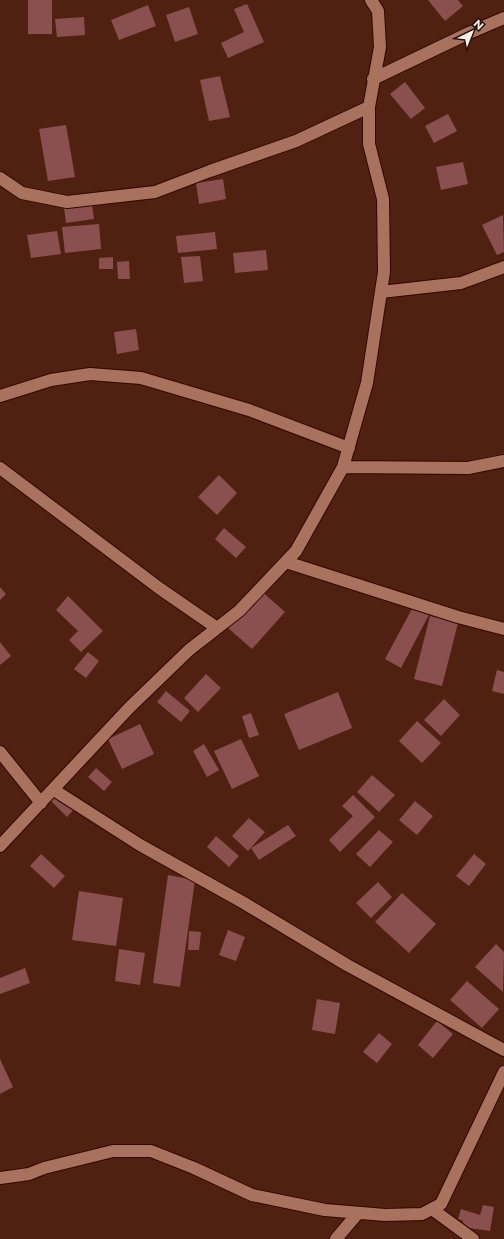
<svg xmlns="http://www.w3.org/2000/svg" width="504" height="1239" viewBox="0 0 504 1239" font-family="Montserrat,sans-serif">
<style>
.building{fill:#8a4f4f}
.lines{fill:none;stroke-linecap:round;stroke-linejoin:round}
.minor-casing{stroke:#330700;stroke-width:14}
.minor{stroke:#a8725f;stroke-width:12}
</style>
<rect width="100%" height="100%" fill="#502110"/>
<path class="building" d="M28,0H52V34H28Z
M428,0H458L463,6L445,21Z
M247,4L264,42L228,58L221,43L244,32L234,9Z
M148,5L156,26L119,40L111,20Z
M189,7L198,34L175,42L166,15Z
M84,17L85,35L57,37L55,19Z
M220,76L230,117L209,121L200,80Z
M405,82L425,108L411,119L390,94Z
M448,114L457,131L434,143L425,126Z
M66,125L75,177L48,181L39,129Z
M463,162L468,184L441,190L436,167Z
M223,179L226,199L199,204L196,183Z
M92,204L94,219L66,223L64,207Z
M503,215L504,252L497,255L482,225Z
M99,224L101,249L65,253L62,227Z
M57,231L61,254L31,258L27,235Z
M215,232L217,249L178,253L176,236Z
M266,250L268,270L235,273L233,253Z
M200,256L203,281L184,283L181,257Z
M113,257V269H99V258Z
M129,261L130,279H118L117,262Z
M136,329L139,350L117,354L114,332Z
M219,475L237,493L217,515L198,497Z
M224,528L246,547L236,558L215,539Z
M0,587L6,594L0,600Z
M260,590L285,612L252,649L227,627Z
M68,596L103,631L81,652L69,640L78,631L56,610Z
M414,605L430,613L401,668L385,659Z
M430,616L458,623L442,686L414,679Z
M0,642L11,656L0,665Z
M88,652L99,661L86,678L74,669Z
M497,670L504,672V694L492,691Z
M206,674L221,688L198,712L184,698Z
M166,691L190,711L181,722L157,702Z
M338,692L352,728L299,750L284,714Z
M444,699L460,715L441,736L424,720Z
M251,713L259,735L249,738L242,716Z
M417,721L441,743L422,763L399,741Z
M140,724L154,754L122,769L108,739Z
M241,739L259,776L232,789L214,751Z
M204,744L219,770L207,777L193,751Z
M96,768L112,782L104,791L88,777Z
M372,775L395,795L379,812L357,792Z
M58,793L74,809L67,817L51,801Z
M353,795L375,817L340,852L329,840L353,816L342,806Z
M415,801L433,816L417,835L399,820Z
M249,818L265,832L248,851L232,836Z
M288,825L296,836L259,860L251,848Z
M379,830L393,842L370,867L356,854Z
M216,836L239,856L229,867L207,847Z
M41,854L65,876L54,888L30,866Z
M474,854L486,864L469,886L456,876Z
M168,875L195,880L180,987L153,983Z
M378,882L392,897L371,918L356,903Z
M79,891L123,898L116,946L72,940Z
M402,893L436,924L409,953L375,922Z
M228,930L245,937L236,961L219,955Z
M189,931L201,932L199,950H188Z
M496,944L504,952L503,992L475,967Z
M119,949L145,953L140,985L115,981Z
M25,968L30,983L0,994V978Z
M467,981L499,1009L482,1028L450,1000Z
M317,999L340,1003L335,1034L312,1030Z
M437,1021L453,1034L433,1058L418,1045Z
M379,1033L392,1044L377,1063L363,1052Z
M0,1059L13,1087L0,1094Z
M483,1205L494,1207L490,1231L462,1227L463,1221L458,1219L461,1209L480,1215Z"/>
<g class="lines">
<defs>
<path id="minor" d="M373,79L469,33L504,18
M0,178L22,193L67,202L155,192L210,171L296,141L369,107
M381,292L461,283L504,267
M0,396L51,380L90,374L141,378L249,410L349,448
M343,467L468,468L504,461
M0,468L159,588L217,628
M286,562L458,617L504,629
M0,752L41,803
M54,790L140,845L244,903L347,965L504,1050
M0,846L129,708L189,650L239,611L296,551L343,467L367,383L384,272L383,199L369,144V107L380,47L378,11L371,0
M0,1178L29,1174L44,1168L113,1151H151L194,1168L252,1195L325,1210L385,1215L422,1214L441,1204L504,1072
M432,1209L473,1239
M336,1239L358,1213"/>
</defs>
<use href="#minor" class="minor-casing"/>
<use href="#minor" class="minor"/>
</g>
<g transform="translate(472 32) rotate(43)" stroke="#27120b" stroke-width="3" paint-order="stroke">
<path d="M0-3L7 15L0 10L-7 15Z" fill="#fbeeea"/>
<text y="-6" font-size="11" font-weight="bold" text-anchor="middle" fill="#fbeeea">N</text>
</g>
</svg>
